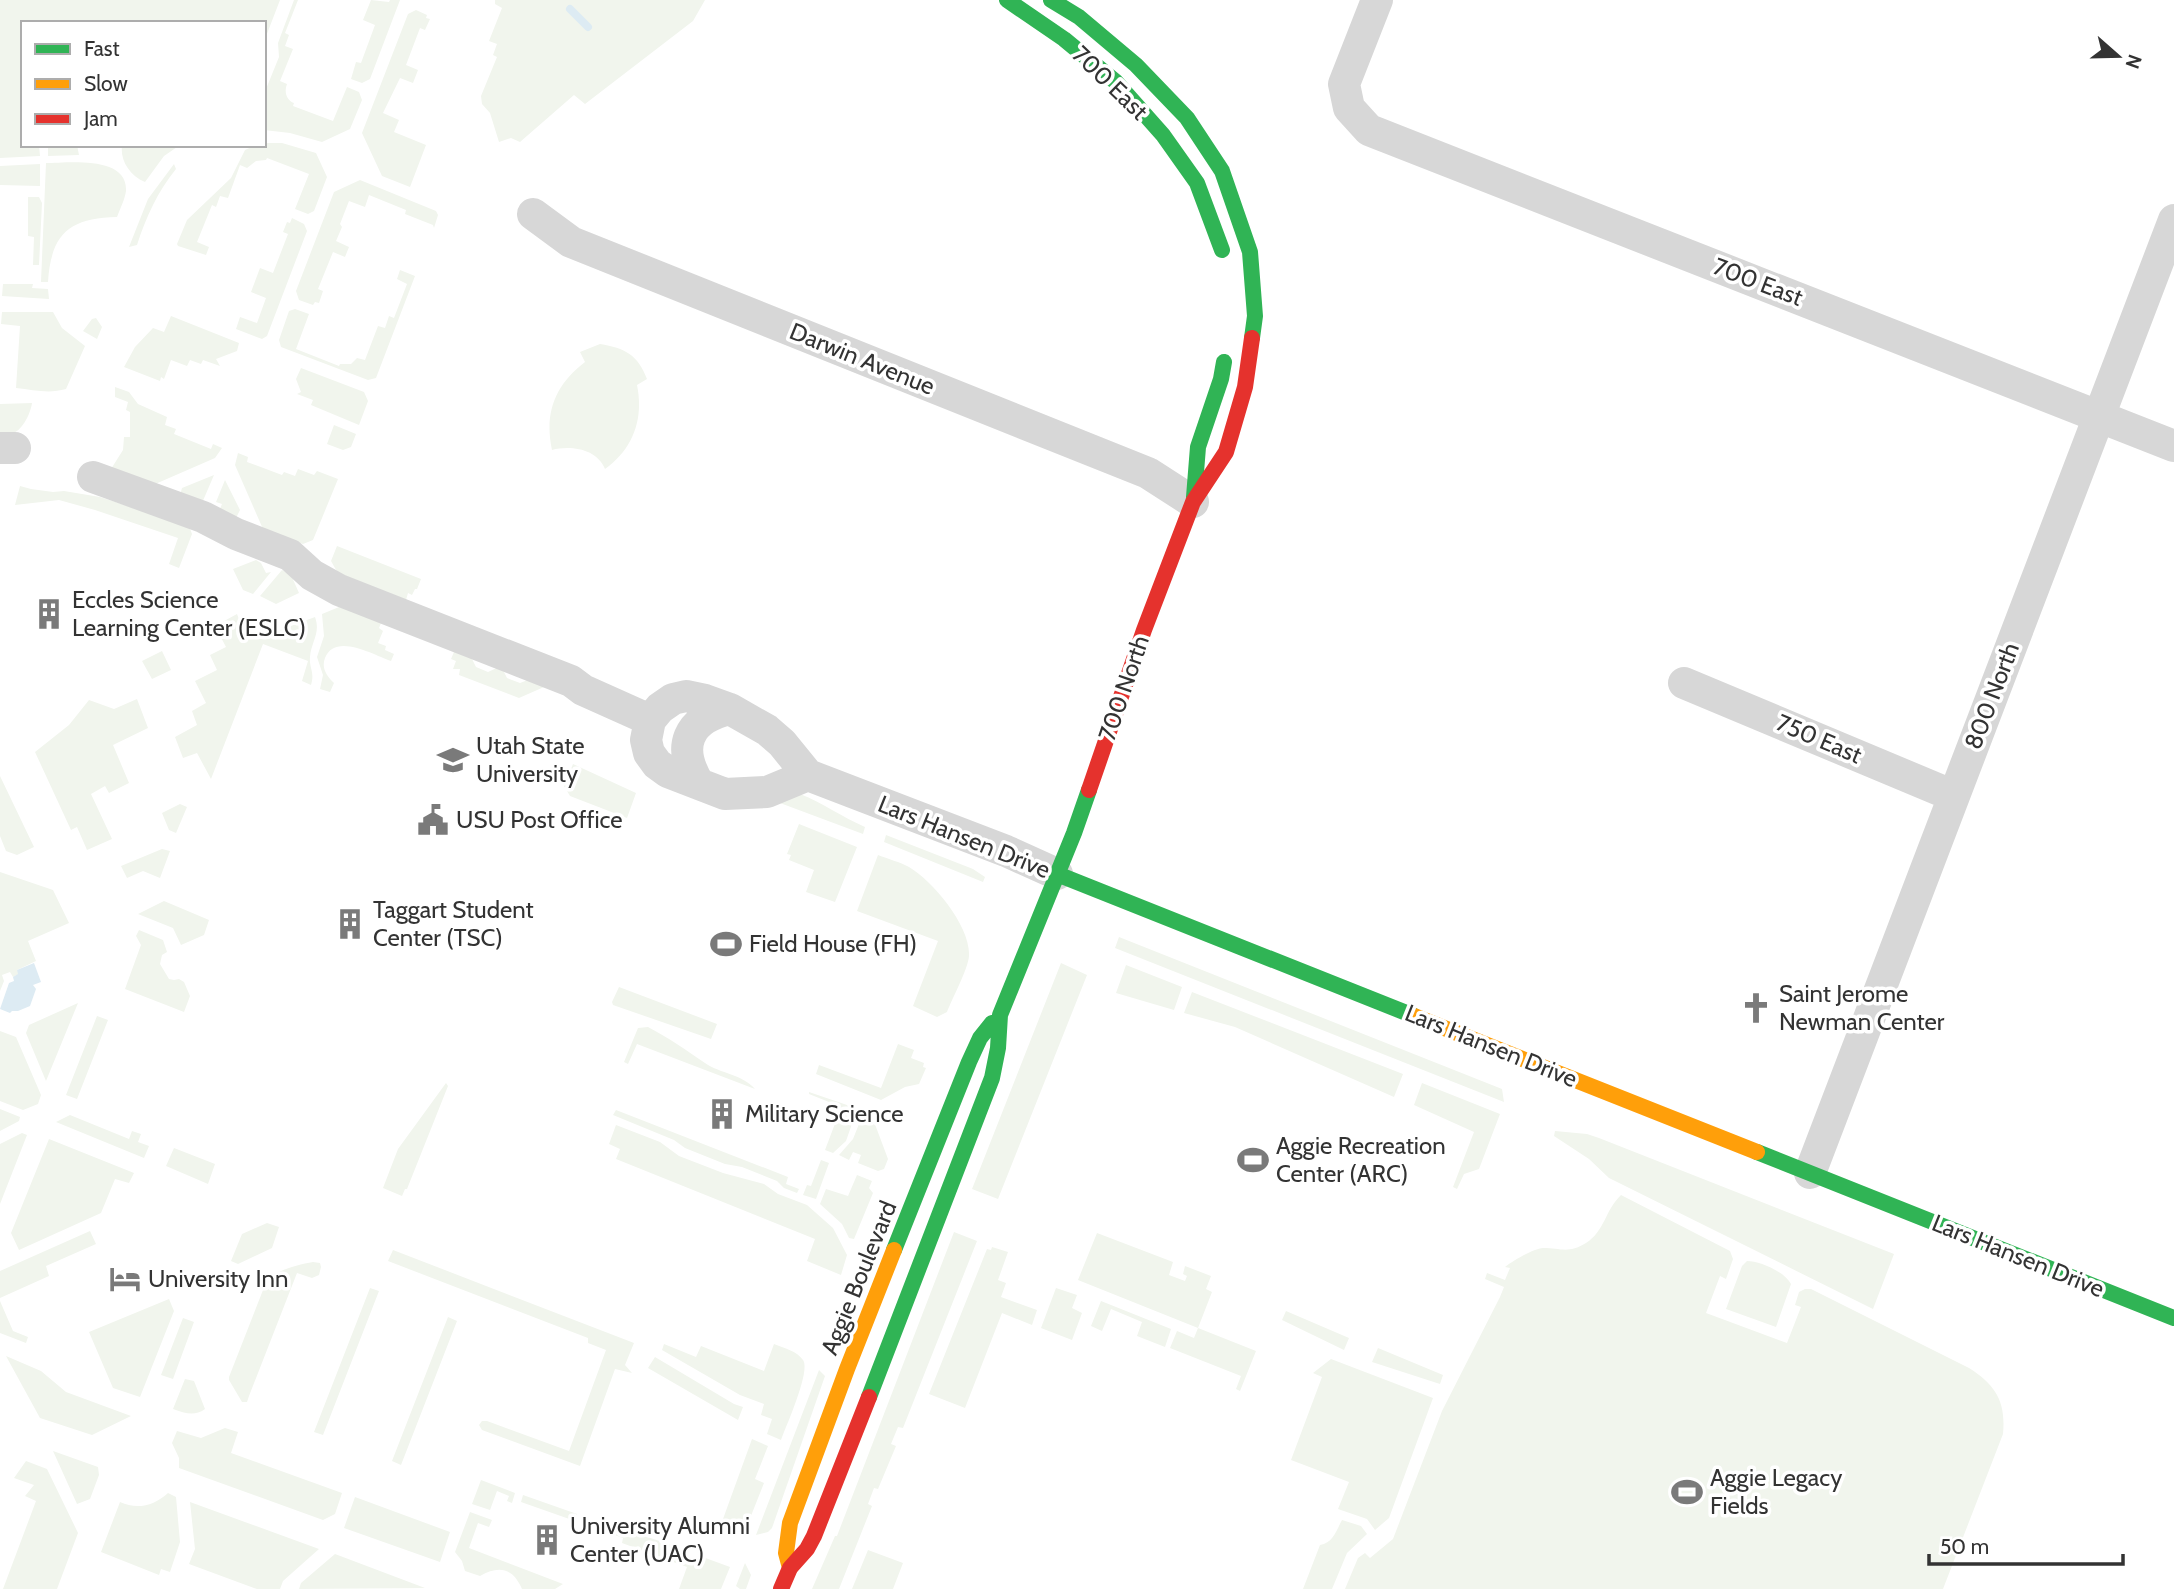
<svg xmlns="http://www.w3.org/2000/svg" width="2174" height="1589" viewBox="0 0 2174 1589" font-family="Cabin,sans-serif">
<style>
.green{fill:#f1f5ed}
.water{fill:#ddebf3}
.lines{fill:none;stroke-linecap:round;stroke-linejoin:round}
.stream{stroke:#ddebf3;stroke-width:8}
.street{stroke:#d7d7d7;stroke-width:32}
.fast{stroke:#30b455;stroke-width:16}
.slow{stroke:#ff9f0a;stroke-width:16}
.jam{stroke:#e5322d;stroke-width:16}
.labels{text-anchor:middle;stroke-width:7;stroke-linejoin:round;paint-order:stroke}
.street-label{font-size:24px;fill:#333;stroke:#fff}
.poi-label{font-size:24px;fill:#333;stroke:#fff;text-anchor:start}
</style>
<rect width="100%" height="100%" fill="#fff"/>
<path class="green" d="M0,0H280L265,39L264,23H23V145H39L40,156L0,158Z
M294,0H298L285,33L289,35L285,46L293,49L280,81L287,84C284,91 286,100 294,103L293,106L333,121L347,87L359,92L362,100L350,129L322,142L290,133L264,130V94L279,57L278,43Z
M371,0L389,2L390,0H400L370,79L362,83L351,79L356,62L361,63L375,25L363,20Z
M495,0H705L693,21L585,104L574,95L520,142L511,138L499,142L490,113L482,104L481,96L497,57L493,55L497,44L489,41L502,8L495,4Z
M416,10L427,15L426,18L430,19L425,30L420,28L406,65L418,70L413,83L400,78L383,113L399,120L394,132L426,145L410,187L382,176L362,133L408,14Z
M264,143H282L316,153L327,177L314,211L308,214L295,209L309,174L267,158L266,160L256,161L247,168L240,165L228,198L220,196L216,207L212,205L197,242L209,247L206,255L178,246L177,244L187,220L231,178L245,150L256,145H264Z
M48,145H77L79,155L48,156Z
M122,145H180L164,156L145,182C129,175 120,160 122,145Z
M46,163C68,163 128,155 126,191C125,199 120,209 117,217C69,218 51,234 48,282H41Z
M40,164V186L0,185V166Z
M174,164L176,169C158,191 146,217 137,245L129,247L148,199Z
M360,180L436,211L438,215L434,228L433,225L405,214L406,210L369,195L365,207L349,201L340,224L342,227L336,241L349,247L345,257L333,252L318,289L323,291L319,303L315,302L313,305L299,300L296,291L334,192Z
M28,197H39L42,203L39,265H33L34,237L28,236Z
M292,218L304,224L307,231L267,336L262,339L236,329L240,317L257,323L266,298L251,292L260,268L273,273L288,234L283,232L287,222L290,223Z
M400,270L415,276L376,378L368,380L281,347L279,340L289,311L295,309L309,314L296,349L339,366L340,364H351L357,358L365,360L378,326L385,328L389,316L394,318L407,284L397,279Z
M3,284H33L32,288L48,289L49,299L2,296Z
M2,312H53L62,328L85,346L66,389C49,394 34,390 16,388L20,326L1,324Z
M171,316L239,343L237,351L216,359L220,366L203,360L201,364L190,360L187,366L171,360L164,379L161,377L160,381L124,367L135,347L153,328L164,332Z
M96,318L102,327L97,339L83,331L92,319Z
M600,344C625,348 638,355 647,379L637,385C644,419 633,449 605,469C597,449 571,445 552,450C544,413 555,385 585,362L580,352Z
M301,368L364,392L368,401L359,425L311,405L313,400L297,394L301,392L296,379Z
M115,387L129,392L138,404L167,417L165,425L176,429L174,434L211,449L213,444L222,448L215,458L153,485L111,469L123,450L124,437H130V412L126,410L128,402L115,397Z
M32,403C31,412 23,430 13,433C9,435 4,434 0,434V404Z
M334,425L356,434L351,447L343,450L327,444Z
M238,453L248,457L247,462L282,475L284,472L295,476L298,469L314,475L317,471L338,479L313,540L303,544L263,529L235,465Z
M214,475L202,503L180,495L182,488Z
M225,480L240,510L236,518L219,511L222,504L216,502Z
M20,486L31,489L53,492L64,491L100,497L189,526L192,534L179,568L169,564L178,538L95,510L59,500L15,505Z
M337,546L421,579L417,589H415L412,595L408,593L406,600L340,577L331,561Z
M256,560L261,563L266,573L271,572L253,594L243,590L233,569Z
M282,570L291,575L299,593L276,604L260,596Z
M344,605L381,623L379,628L383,631L378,643L386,646L385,650L394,654L391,661C374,655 335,632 325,658C321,668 327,676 334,683L330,692L320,689L323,675L317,657L324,636L322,614Z
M237,614L242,627L264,636L315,617C321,633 311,642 310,657C309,668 315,672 311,685L302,681L308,661L263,644L211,779L197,753L183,758L175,737L197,725L192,711L206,703L195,681L217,670L210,655L226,647L215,626Z
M162,651L171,670L152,679L142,661Z
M454,652L469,653L476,667L488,672L501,666L507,678L520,683L533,678L544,687L519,698L459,675L460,669H453L456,661L451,659Z
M137,699L148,728L113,745L129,783L109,793L105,786L91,794L112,839L87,850L77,827L71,830L35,752L69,725L89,700L114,709Z
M573,764L636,793L627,818L570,796L564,786Z
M0,776L34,847L17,855L6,851L0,836Z
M800,794C823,803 842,817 865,827L863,834L772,800Z
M180,804L187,807L176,833L169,830L162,813Z
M799,824L857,847L835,902L806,892L814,870L789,860L791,855L787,854Z
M886,835L973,869L985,877L983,882L884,842Z
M162,849L170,851L160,878L143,871L127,878L121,866Z
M878,855C888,859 900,862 909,867C933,881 971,927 969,956C968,969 952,999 947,1012L937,1017L913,1006L938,941L857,911Z
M0,872L53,890L69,923L28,941L36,961L17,970L19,974L13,977L10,972L2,975L4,981L0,991Z
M164,901L209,920L204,935L181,945L173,928L138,914Z
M139,930L163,940L167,952L162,955L160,964L169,979L174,980L179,979L184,982L190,996L184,1012L125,989L141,945L136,936Z
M1119,937L1502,1089L1504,1102L1115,948Z
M1061,963L1087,975L998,1199L972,1189Z
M1126,965L1182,987L1174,1010L1116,993Z
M619,987L717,1024L711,1039L613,1005L612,1002Z
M1192,992L1403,1074L1394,1097L1235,1027L1184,1013Z
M78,1003L46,1081L26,1033L29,1025Z
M97,1016L108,1020L77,1099L66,1095Z
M648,1027C669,1038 686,1050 705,1063C721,1074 742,1074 755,1089L637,1044L628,1064L624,1062L638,1028Z
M0,1031L16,1037L41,1095L38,1104L23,1110L0,1101Z
M898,1044L914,1050L911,1058L924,1063L923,1067L926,1068L919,1084L905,1087L881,1100L816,1074L819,1065L881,1088Z
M446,1083L448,1086L407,1189H405L402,1196L383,1188L398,1149Z
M1422,1083L1500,1114L1479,1169L1464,1174L1457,1189L1453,1187L1474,1132L1414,1105Z
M809,1092L847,1105L852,1111L854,1118L846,1141L833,1153L825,1150L836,1121L829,1117L834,1104L809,1094Z
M0,1109L20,1117L19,1121L0,1131Z
M616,1110L788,1177L786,1184L799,1189L797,1193L784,1188L777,1181L742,1167L725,1164L685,1148L674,1140L613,1115Z
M863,1114L873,1119L888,1159L884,1169L878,1171L858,1163L861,1155L853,1152L849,1160L839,1155L853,1139Z
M70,1115L129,1139L132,1131L141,1134L138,1142L149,1146L144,1158L56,1122Z
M616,1125L660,1142L679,1156L723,1173L764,1184L778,1194L807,1205L833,1228L847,1255L841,1275L807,1261L815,1239L616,1159L620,1149L609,1144Z
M1555,1131L1587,1134L1599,1138L1894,1254L1873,1309L1609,1178L1589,1159L1554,1136Z
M22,1133L27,1135L0,1204V1144Z
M49,1139L134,1173L129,1183L115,1179L101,1213L19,1250L11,1233Z
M174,1148L215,1164L208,1184L166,1166Z
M821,1160L829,1163L816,1199L803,1195L807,1185L811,1186Z
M857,1175L872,1181L869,1188L873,1193L854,1239L849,1238L842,1224L820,1204L826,1189L848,1196Z
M1621,1195L1730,1251L1733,1259L1726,1279L1720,1276L1706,1313L1787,1343L1801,1307L1795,1305L1799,1292L1805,1289H1811L1969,1368C1996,1385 2006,1402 2003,1434L1943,1589H1345L1358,1558L1365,1553L1370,1558L1393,1539L1442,1411L1500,1297L1504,1287L1485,1279L1487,1273L1505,1280L1510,1268L1505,1267C1514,1260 1533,1249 1543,1248C1561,1248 1568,1254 1586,1243C1605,1231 1605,1210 1621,1195Z
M267,1223L279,1227L272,1248L238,1264L231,1261L242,1234Z
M90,1231L96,1244L46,1266L49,1276L0,1298V1271Z
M954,1232L977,1241L903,1428L898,1427L891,1444L896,1446L878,1489L874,1488L868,1504L872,1506L839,1589H812L835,1536H837Z
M1097,1233L1173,1262L1169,1275L1185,1281L1187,1276L1183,1274L1185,1266L1211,1276L1206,1289L1212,1292L1198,1328L1256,1351L1240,1391L1236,1389L1241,1376L1170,1348L1177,1331L1194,1338L1198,1328L1078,1280Z
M992,1247L1008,1252L998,1280L1006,1283L1001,1297L1037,1310L1032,1325L1002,1313L965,1408L929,1394L987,1249L991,1250Z
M393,1250L634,1343L625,1365L632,1373L615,1369L580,1466L482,1430L479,1425L482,1421H487L569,1451L606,1350L588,1343V1338L388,1261Z
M1747,1261C1760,1261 1785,1272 1791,1284L1776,1327L1726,1309L1742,1266Z
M313,1262L320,1263L321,1267L319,1275L312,1278L297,1273L249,1396L247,1402H242L229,1380V1377L265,1285C273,1270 297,1265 313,1262Z
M370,1288L379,1291L323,1435L314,1432Z
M1056,1288L1077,1295L1072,1308L1082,1313L1072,1340L1041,1328Z
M169,1299L174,1311L140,1397L113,1388L89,1332Z
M0,1301L13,1331L28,1337L26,1343L0,1333Z
M1101,1301L1171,1329L1165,1347L1137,1336L1142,1322L1111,1309L1102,1331L1091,1326Z
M1286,1311L1349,1338L1344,1350L1282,1320Z
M448,1317L457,1321L401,1465L392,1461Z
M183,1318L194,1322L173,1379L161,1375Z
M664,1344L696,1357L701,1346L764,1371L774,1344C784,1348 797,1351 803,1360C811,1371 786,1426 781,1440L767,1434L772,1419L761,1415L764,1404L740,1395L662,1350Z
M1378,1348L1443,1375L1440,1384L1372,1362Z
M6,1356L41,1371L66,1392L131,1416L92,1435L40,1418Z
M655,1357L734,1404L743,1407L738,1420L648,1368Z
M1331,1359L1433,1398L1389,1518L1375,1530L1367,1519L1338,1509L1349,1482L1291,1460L1322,1377L1313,1373Z
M819,1370L825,1376L772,1528L768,1532L756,1535Z
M185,1379L194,1381L205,1409C194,1417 185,1413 173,1409Z
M225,1428L238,1432L231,1453L342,1493L335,1514L323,1520L179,1468V1458L172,1443L177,1431L201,1438Z
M752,1439L768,1446L755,1479L764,1483L745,1531L725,1524L723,1519Z
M53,1451L98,1467L99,1475L90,1499L77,1504Z
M26,1461L47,1469L78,1533L57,1589H3L36,1501L25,1496L34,1485L14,1478Z
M481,1480L515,1493L512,1503L507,1501L509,1496L497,1491L490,1510L472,1504Z
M168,1493L176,1497L180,1542L170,1572L161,1569L159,1575L101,1552L120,1502C137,1510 154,1506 168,1493Z
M523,1495L577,1514L575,1521L521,1502Z
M355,1497L450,1532L440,1562L344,1528Z
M190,1502L319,1549L283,1581L280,1589H257L189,1564L195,1549Z
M470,1512L492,1520L489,1527L478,1523L469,1548L563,1584L555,1589H522C513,1568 499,1565 480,1576L465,1571L462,1561L455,1552Z
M1342,1520L1361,1526L1367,1534L1347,1553L1332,1589H1303L1320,1545C1333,1543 1336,1531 1342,1520Z
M609,1524L683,1549L679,1559L696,1566L700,1556L730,1567L721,1589H679L687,1567L622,1543L623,1538L606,1532Z
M868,1550L903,1563L893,1589H852Z
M335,1554L425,1588L299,1589L301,1583Z
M745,1563L751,1575L746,1589H740L736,1586Z"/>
<path class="water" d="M34,963L41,982L33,985L36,989L30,1006L18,1011H12L10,1013L0,1009L9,983L14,981L13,977L18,974L17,970Z"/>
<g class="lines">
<path class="stream" d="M570,9L588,27"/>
<path class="street" d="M1377,0L1344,84L1349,108L1369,130L2174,446
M533,214L571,242L1148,473L1193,502
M0,448H15
M93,477L203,517L236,534L290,555L312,575L339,590L571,681L583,690L650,720
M1684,683L1954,796
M808,775L767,792L725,794L668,772L657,764L649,753L646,740L650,720L660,708L673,699L686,696L705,700L730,709L767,730L782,743L808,775L1006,851L1057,874
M699,784C676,747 687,719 730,709
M1810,1173L2174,220"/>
<path class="fast" d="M1007,0L1064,39L1116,82L1163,135L1197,183L1222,250
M1051,0L1079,17L1136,65L1187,118L1222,171L1250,252L1255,316L1252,338
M1194,497L1198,447L1221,379L1224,362
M1057,874L1414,1016
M1757,1152L2174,1318
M894,1250L969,1062L980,1038L992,1023
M869,1397L992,1078L998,1048L1000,1015L1074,833L1089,790"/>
<path class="slow" d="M1414,1016L1757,1152
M790,1568L786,1553L790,1523L847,1369L894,1250"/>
<path class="jam" d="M1089,790L1144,630L1193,502L1226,452L1245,387L1252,338
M781,1589L790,1568L807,1549L814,1536L869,1397"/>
</g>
<defs>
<symbol id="building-bare" viewBox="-9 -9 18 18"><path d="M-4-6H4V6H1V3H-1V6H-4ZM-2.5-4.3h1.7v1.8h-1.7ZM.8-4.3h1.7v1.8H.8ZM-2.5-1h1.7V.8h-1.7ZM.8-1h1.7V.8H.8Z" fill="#7a7a7a" stroke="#fff" stroke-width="2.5" paint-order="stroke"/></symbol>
<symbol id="university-bare" viewBox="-9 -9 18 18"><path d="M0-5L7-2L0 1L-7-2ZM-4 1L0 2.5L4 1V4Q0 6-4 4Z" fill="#7a7a7a" stroke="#fff" stroke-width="2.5" paint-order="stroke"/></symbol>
<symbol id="civic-bare" viewBox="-9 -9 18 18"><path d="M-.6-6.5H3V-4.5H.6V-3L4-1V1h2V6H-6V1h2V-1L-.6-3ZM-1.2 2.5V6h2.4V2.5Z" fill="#7a7a7a" stroke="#fff" stroke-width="2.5" paint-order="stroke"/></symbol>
<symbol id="stadium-bare" viewBox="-9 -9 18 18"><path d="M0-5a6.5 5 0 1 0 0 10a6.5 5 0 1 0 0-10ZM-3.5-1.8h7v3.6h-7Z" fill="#7a7a7a" stroke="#fff" stroke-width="2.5" paint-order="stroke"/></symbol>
<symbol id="church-bare" viewBox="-9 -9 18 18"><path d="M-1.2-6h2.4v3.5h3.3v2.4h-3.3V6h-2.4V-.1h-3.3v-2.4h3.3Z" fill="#7a7a7a" stroke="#fff" stroke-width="2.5" paint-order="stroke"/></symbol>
<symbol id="hotel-bare" viewBox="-9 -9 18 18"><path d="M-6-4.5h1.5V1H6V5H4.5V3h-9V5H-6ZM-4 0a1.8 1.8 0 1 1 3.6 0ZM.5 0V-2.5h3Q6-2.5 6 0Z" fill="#7a7a7a" stroke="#fff" stroke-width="2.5" paint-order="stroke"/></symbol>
</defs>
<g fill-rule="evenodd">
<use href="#building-bare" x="27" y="592" width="44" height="44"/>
<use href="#university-bare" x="431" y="738" width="44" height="44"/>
<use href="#civic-bare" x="411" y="798" width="44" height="44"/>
<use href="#building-bare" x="328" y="902" width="44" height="44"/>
<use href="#stadium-bare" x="704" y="922" width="44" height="44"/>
<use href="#church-bare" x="1734" y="986" width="44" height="44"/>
<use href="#building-bare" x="700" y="1092" width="44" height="44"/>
<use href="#stadium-bare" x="1231" y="1138" width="44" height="44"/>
<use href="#hotel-bare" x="103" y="1257" width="44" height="44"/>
<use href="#stadium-bare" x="1665" y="1470" width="44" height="44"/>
<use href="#building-bare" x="525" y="1518" width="44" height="44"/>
</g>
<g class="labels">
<g class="street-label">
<text transform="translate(1110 83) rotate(44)" y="8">700 East</text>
<text transform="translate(1758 282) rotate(21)" y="8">700 East</text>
<text transform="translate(862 359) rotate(22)" y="8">Darwin Avenue</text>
<text transform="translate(1124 688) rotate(-71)" y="8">700 North</text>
<text transform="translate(1992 696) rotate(-69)" y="8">800 North</text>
<text transform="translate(1819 739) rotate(23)" y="8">750 East</text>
<text transform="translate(964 837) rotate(22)" y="8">Lars Hansen Drive</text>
<text transform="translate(1491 1046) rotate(22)" y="8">Lars Hansen Drive</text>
<text transform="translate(2018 1256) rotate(22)" y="8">Lars Hansen Drive</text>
<text transform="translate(859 1278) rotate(-68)" y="8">Aggie Boulevard</text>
</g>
<g class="poi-label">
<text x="72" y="608">Eccles Science<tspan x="72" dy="28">Learning Center (ESLC)</tspan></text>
<text x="476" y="754">Utah State<tspan x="476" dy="28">University</tspan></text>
<text x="456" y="828">USU Post Office</text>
<text x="373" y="918">Taggart Student<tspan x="373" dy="28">Center (TSC)</tspan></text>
<text x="749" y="952">Field House (FH)</text>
<text x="1779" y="1002">Saint Jerome<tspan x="1779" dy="28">Newman Center</tspan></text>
<text x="745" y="1122">Military Science</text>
<text x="1276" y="1154">Aggie Recreation<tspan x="1276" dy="28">Center (ARC)</tspan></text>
<text x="148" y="1287">University Inn</text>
<text x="1710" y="1486">Aggie Legacy<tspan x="1710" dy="28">Fields</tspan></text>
<text x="570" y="1534">University Alumni<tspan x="570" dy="28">Center (UAC)</tspan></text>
</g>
</g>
<rect x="21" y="21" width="245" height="126" fill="#ffffff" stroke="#adadad" stroke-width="2"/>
<rect x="35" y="44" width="35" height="10" fill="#30b455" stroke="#adadad" stroke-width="2"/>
<text x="84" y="56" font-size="21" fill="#333333">Fast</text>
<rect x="35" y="79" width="35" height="10" fill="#ff9f0a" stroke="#adadad" stroke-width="2"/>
<text x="84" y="91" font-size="21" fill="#333333">Slow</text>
<rect x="35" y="114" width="35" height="10" fill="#e5322d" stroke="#adadad" stroke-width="2"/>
<text x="84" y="126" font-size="21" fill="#333333">Jam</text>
<g transform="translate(2118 56) rotate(110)" stroke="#ffffff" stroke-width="5" paint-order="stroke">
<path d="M0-5L12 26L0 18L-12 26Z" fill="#333333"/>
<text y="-10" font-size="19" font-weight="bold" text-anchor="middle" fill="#333333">N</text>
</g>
<path d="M1929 1554v10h194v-10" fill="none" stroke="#333333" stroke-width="3.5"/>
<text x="1940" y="1554" font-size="21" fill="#333333" stroke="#ffffff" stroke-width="5" paint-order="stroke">50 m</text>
</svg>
